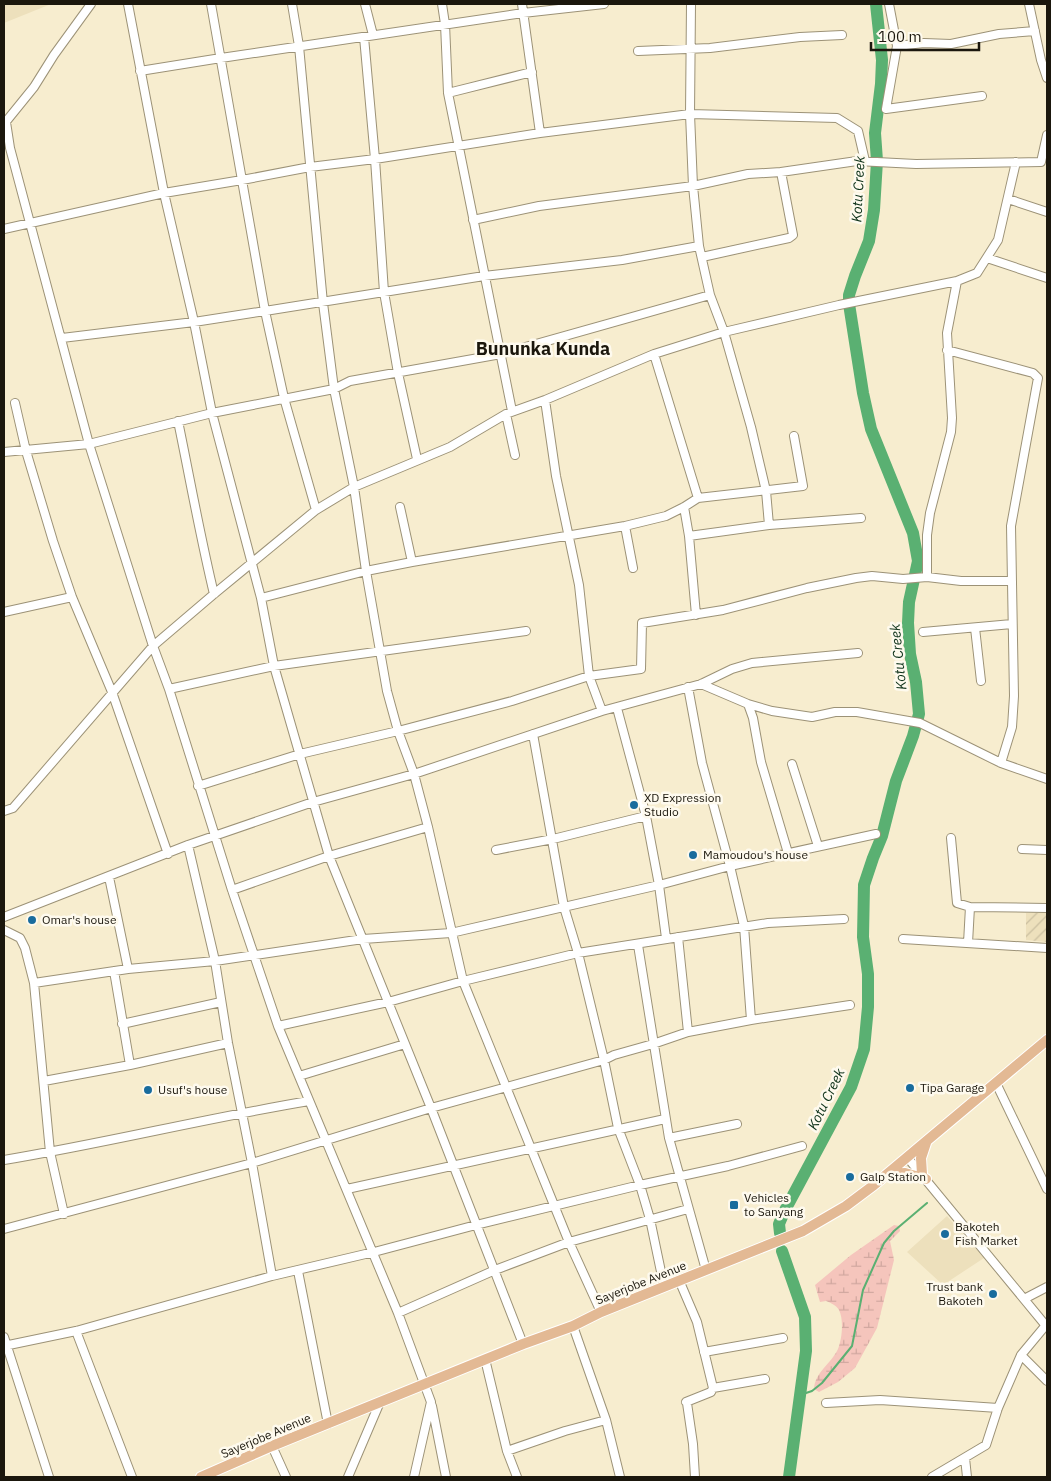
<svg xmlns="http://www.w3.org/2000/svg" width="1051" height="1481" viewBox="0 0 1051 1481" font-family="'IBM Plex Sans',sans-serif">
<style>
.built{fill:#ede0bc}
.industrial{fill:url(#industrial-furrows)}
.wetland{fill:url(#wetland-marsh)}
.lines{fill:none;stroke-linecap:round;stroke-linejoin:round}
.stream{stroke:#5ab072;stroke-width:2}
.river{stroke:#5ab072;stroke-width:12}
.minor-casing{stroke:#9c9277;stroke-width:10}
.major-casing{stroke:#fff;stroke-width:12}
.minor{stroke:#fff;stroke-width:8}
.major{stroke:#e3b994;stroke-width:10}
.poi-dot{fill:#196c9d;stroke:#fefaee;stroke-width:2}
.labels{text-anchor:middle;stroke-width:5;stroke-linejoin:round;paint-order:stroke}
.poi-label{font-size:12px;fill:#1b170d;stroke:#fefaee;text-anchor:start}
.street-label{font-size:12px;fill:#1b170d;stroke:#fefaee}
.water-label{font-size:14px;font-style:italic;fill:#0e3219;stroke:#fefaee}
.district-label{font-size:18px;font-weight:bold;fill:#1b170d;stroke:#fefaee}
</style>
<defs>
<pattern id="industrial-furrows" width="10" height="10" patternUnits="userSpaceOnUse" patternTransform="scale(1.25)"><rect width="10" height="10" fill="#ede0bc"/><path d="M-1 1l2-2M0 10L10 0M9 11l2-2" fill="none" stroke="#cbbfa0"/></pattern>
<pattern id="wetland-marsh" width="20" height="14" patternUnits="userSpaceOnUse" patternTransform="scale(1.25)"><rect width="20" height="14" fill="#f5c5bc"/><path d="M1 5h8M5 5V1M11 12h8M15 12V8" fill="none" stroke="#d1a8a0"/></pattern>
</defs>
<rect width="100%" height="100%" fill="#f7edcf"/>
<path class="built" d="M4,4H51L4,23Z
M947,1216L984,1258L943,1285L907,1252Z"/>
<path class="industrial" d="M1026,913H1047V942L1026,940Z"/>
<path class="wetland" d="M894,1225L899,1226L900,1231L890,1241L894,1260L877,1328L855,1368L838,1382L819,1392L814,1389C815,1372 831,1364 838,1349C842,1339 844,1320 839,1310C836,1305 831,1303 826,1301L820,1302L815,1285L851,1255Z"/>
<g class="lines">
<path class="stream" d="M800,1395L812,1391L822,1383L852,1346L863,1290L884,1243L894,1231L927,1203"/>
<path class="river" d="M780,1233L779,1224L784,1212L851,1087L864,1049L868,1007V974L863,937L864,885L873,858L882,836L896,781L913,736L919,714L916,682L910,654L908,623L909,602L918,561L913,533L871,429L863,393L849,304V295L855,276L869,241L874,210L877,161L875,133L881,84L882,60L876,4
M782,1251L805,1317L806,1351L789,1477"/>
<defs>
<path id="minor" d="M128,4L164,193L194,322L212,413L261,598L274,666L329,856L431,1108L523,1344
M292,4L299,46L323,303L334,389L354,487L366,571L387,691L398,731L414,774L428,827L463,981L569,1242L601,1312
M365,4L373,35
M442,4L445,24L448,93L512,411
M522,4L540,133
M691,4L690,114L693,186L699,246L710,295L724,332L751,427L766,491L769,525
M889,4L897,46L886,109L982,96
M1029,4L1041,60L1047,78
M364,37L375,159L384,292L398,373L417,459
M897,46L924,43L951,44L999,34L1035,31
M638,51L710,48L800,37L842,35
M140,71L221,58L523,13L604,4
M448,93L532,72
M6,122L10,148L89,444L153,646L169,689L232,890L278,1026L398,1313L431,1402L414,1477
M4,124L34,87L54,55L91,4
M1008,199L1047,212
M473,220L539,206L693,186L748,174L781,172L857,161L916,164L1041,162L1047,135
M4,229L164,193L242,180L310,167L375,159L540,133L690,114L837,118L858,131L865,161
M702,257L789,238L793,235L781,172
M987,258L1047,278
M957,281L947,333L952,418L951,432L930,513L927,535V577L961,581H1012
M62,338L194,322L265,311L211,4
M947,350L1033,373L1038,378L1011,526L1014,696L1012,727L1001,763L1047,779
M545,400L556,476L579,585L589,676L602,711
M15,403L26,451L53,541L72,597L112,692L168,854
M506,414L515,455
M178,421C190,479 200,536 214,594
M4,452L89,444L212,413L334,389L350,381L501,354L710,295
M698,498L803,486L794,436
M400,507L412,562
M684,507L689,536L696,615
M316,510L284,398L265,311L484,276L622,260L699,246
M625,526L633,568
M689,536L769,525L861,518
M261,598L366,571L412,562L625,526L666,516L684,507L698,498L654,354
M4,612L72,597
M975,628L981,681
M923,632L1012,624
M701,684L748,704L772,711L812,717L835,712H857L920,723L1001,763
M688,687L702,763L730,866L744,926L751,1020
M169,689L274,666L526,631
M748,704L753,718L761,762L788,853
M617,708L646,816L659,885L666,938
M533,734L564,907L578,953L604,1060L618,1128L640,1185L650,1219L664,1286
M792,764L818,846
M198,786L300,754L398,731L512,701L589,676L641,669L642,623L723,610L807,588L856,578L872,576L903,579L927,577
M4,811L13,808L153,646L214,594L316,510L354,487L450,447L506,414L545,400L654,354L724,332L839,305L957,281L977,273L998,240L1016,162
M951,838L957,903L970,907L1047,908
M188,845L215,961L228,1043L252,1163L272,1276
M1022,849L1047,850
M496,850L553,839L646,816
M109,877L128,969
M232,890L329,856L428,827
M4,917L188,845L313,802L414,774L602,711L701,684L732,669L752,663L858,653
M4,930L20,938L25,948L34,983L50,1152L64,1214
M678,937L688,1032
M903,939L1047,948
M968,943L970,907
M638,945L669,1138L706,1270
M114,971L130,1065
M34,983L128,969L215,961L363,939L451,933L659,885L730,866L876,834
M122,1024L221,1002
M278,1026L388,1002L463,981L578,953L768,923L844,919
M299,1076L405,1044
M44,1081L130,1065L228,1043
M996,1083L1047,1189
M669,1138L737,1124
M907,1157L1047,1327
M4,1160C106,1143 207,1118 309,1101
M347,1189L665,1119
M4,1229L252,1163L431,1108L604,1060L614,1055L653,1044L688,1032L751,1020L850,1005
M298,1271L328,1424
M679,1280L697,1322L713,1388
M1024,1299L1047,1287
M398,1313L495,1270L569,1242L688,1209
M1046,1325L1021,1355L1047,1381
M573,1326L606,1420L620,1477
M76,1331L132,1477
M4,1337L49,1477
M4,1346L76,1331L272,1276L374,1252L476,1225L640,1185L728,1166L802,1146
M704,1352L783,1338
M485,1359L507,1451L517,1477
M826,1403L880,1400L998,1408
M432,1406L446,1477
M272,1446L286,1477
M507,1451L565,1431L606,1420
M965,1458L967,1477
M348,1477L380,1402
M695,1477L693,1444L687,1403L686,1402L711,1392L713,1388L765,1379
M932,1477L986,1445L998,1408L1021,1355"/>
<path id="major" d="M887,1174L905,1173L926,1179
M922,1174L921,1158L926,1143
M201,1477L272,1446L523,1344L573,1326L601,1312L803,1231L846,1206L874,1185L1047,1040"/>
</defs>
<use href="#minor" class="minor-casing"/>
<use href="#major" class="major-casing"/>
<use href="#minor" class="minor"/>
<use href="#major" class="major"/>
</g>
<g class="poi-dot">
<circle cx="634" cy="805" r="5"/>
<circle cx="693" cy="855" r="5"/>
<circle cx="32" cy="920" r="5"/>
<circle cx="910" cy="1088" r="5"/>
<circle cx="148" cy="1090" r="5"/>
<circle cx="850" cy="1177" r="5"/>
<rect x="729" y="1200" width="10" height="10" rx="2.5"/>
<circle cx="945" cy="1234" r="5"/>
<circle cx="993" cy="1294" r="5"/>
</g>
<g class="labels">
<g class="poi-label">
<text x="644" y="802">XD Expression<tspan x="644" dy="14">Studio</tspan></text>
<text x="703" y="859">Mamoudou's house</text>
<text x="42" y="924">Omar's house</text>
<text x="920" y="1092">Tipa Garage</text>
<text x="158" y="1094">Usuf's house</text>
<text x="860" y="1181">Galp Station</text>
<text x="744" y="1202">Vehicles<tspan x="744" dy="14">to Sanyang</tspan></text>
<text x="955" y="1231">Bakoteh<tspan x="955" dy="14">Fish Market</tspan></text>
<text x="983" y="1291" text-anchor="end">Trust bank<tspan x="983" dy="14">Bakoteh</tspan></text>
</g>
<g class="street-label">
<text transform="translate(641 1283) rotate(-22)" y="4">Sayerjobe Avenue</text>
<text transform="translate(266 1436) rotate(-23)" y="4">Sayerjobe Avenue</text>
</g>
<g class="water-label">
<text transform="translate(858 189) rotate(-87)" y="5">Kotu Creek</text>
<text transform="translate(898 657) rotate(-96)" y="5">Kotu Creek</text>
<text transform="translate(826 1099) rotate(-64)" y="5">Kotu Creek</text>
</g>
<g class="district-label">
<text x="543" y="355">Bununka Kunda</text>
</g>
</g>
<rect width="1051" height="1481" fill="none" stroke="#1b170d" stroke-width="10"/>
<path d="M871 42v8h108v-8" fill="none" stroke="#1b170d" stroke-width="2.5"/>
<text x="878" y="42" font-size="15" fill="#1b170d" stroke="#fefaee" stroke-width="4" paint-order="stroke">100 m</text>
</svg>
